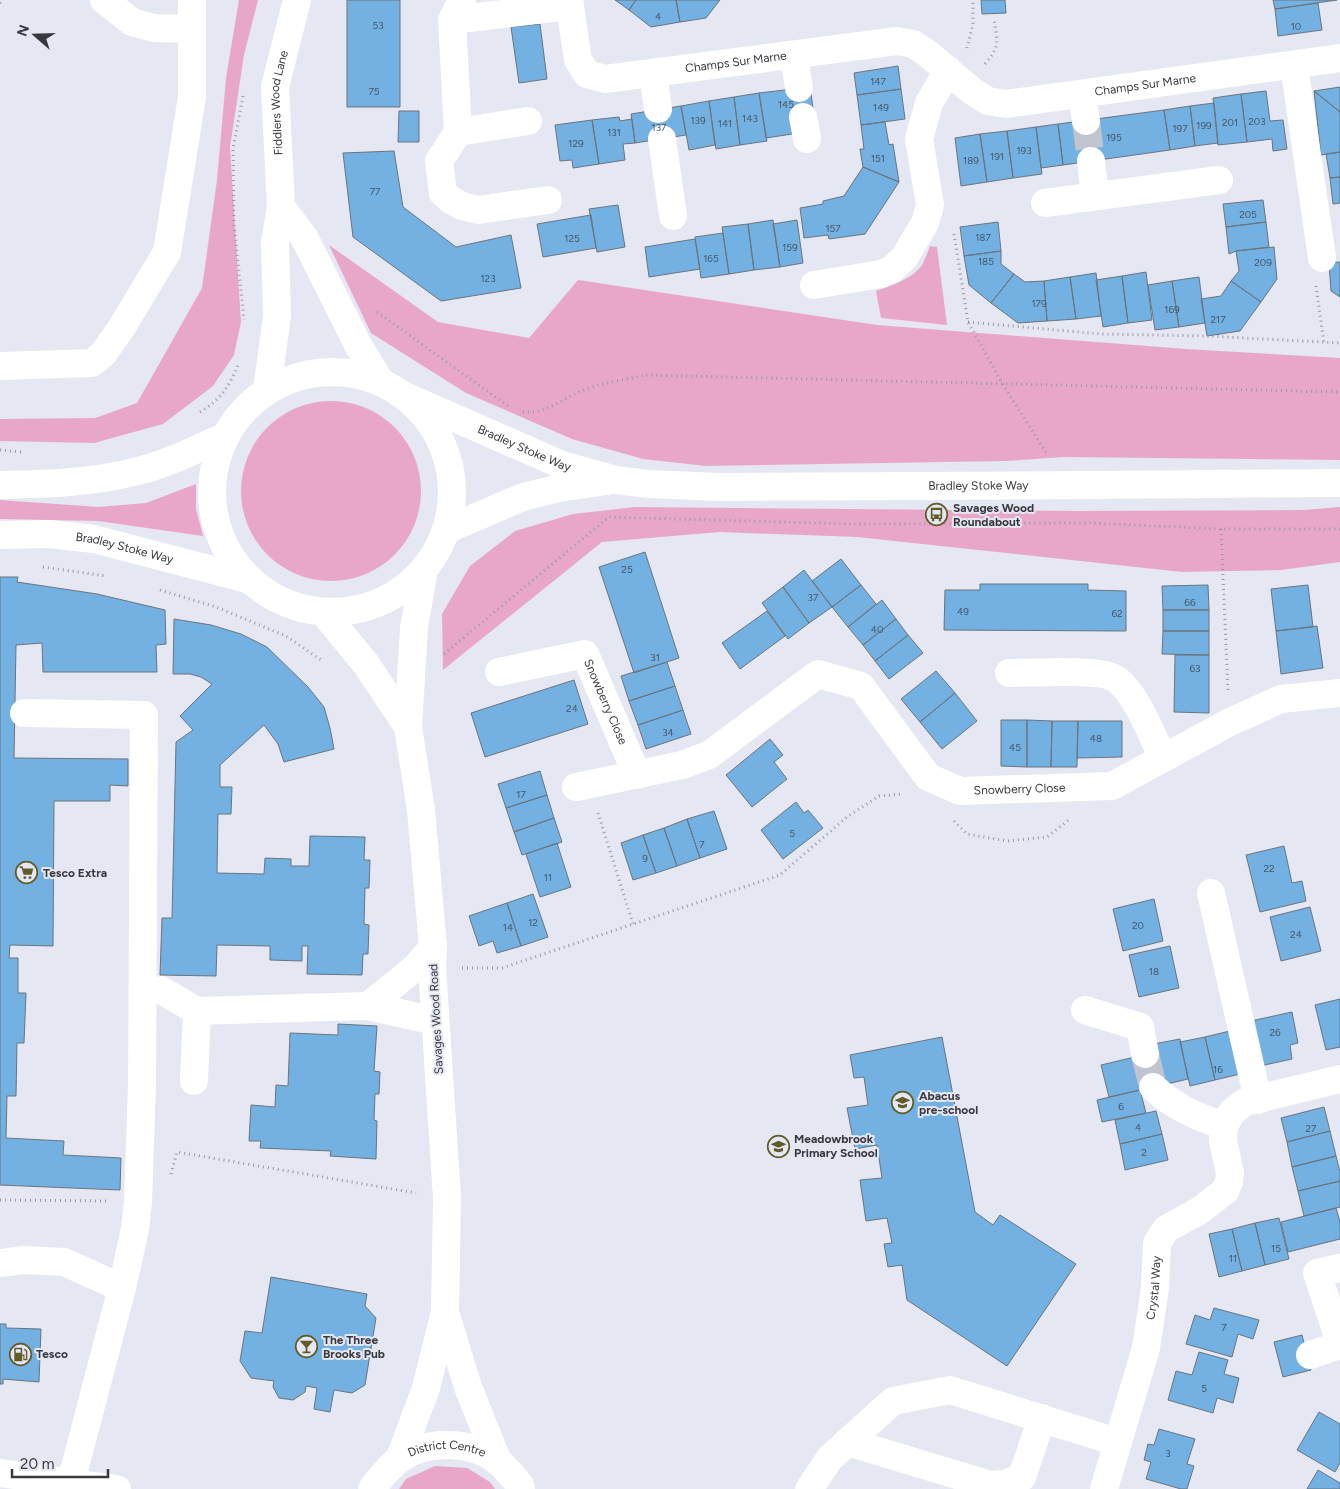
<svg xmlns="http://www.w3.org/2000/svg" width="1340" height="1489" viewBox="0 0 1340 1489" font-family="Figtree,sans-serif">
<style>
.green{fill:#e8a7c9}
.building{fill:#72b1e1;stroke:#6b747c}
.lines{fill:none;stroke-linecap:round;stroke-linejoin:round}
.minor-tunnel{stroke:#c2c4cf;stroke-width:28;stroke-dasharray:28 14;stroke-linecap:butt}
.path{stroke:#9899a2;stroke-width:3;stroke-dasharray:1 4;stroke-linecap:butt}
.minor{stroke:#fff;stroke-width:28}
.labels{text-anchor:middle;stroke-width:4;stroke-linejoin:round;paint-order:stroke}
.number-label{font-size:10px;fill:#465767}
.street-label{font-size:12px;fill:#38393e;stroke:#e5e7f3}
.poi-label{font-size:12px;font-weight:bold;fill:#38393e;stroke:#e5e7f3;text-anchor:start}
</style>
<rect width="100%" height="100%" fill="#e5e7f3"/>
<path class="green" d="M239,0H258L244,55L230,147L241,322L234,355L213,386L163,424L94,443L0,441V419L95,418L137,403L202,288L217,180L226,78Z
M329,245L438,322L529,338L578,280L877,325L1186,349L1340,358V460L1064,457L1006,461L706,466L643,459L572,439L466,393L371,333Z
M930,246L937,247L947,325L881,318L876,291C892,285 911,280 922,265C925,259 928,252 930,246Z
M241 491a90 90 0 1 1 180 0a90 90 0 1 1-180 0Z
M196,484V509L203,536L98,521L0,519V500L99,507L146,503Z
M635,507L1079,511L1303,510L1340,507V562L1281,570L1182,572L857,537L719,532L602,542L443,670L442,614L470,566L515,531L573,514Z
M435,1466L467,1468L490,1482L495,1489H399L406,1479Z"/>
<path class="building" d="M347,0H400V107H347Z
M615,0H636L629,10Z
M636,0H676L680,22L651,27L629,10Z
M676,0H720L706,18L680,22Z
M981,0H1005L1006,13L982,14Z
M1273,0H1337L1275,9Z
M1318,3L1322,30L1278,36L1275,9Z
M540,24L547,79L519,83L511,27Z
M898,66L901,89L857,95L854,73Z
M810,87L814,115L790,119L792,134L766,138L759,93Z
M1340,87V112L1314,91Z
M901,89L905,119L861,125L857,95Z
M1266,91L1270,121L1283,120L1287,149L1273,151L1272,139L1247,142L1241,94Z
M1314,91L1340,112V152L1321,155Z
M759,93L767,141L740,145L734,97Z
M1241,94L1247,142L1218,145L1213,98Z
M734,97L740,145L716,149L709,101Z
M709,101L715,145L689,150L681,106Z
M1214,103L1218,143L1195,146L1190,106Z
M681,106L686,135L635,143L631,114Z
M1190,106L1195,146L1170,150L1164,110Z
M1164,110L1170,150L1063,165L1058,124Z
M399,111H419V142H398Z
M619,117L620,121L632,119L635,143L623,144L625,160L599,164L592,120Z
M592,120L599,164L573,168L572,160L560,161L555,125Z
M885,122L889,145L893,144L899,182L863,167L860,149H864L861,125Z
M1058,124L1063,165L1041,168L1036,127Z
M1036,127L1042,174L1013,178L1007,131Z
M1007,131L1013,178L987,182L980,134Z
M980,134L987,182L961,186L955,138Z
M394,151L403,207L456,247L511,235L521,288L441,301L353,237L343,153Z
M1340,152V177L1330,178L1326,154Z
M863,167L899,182L865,234L829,239L828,235L804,238L800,208L823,204V201L844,196Z
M1340,177V203L1333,204L1330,178Z
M1263,200L1266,222L1226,227L1223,204Z
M618,205L625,247L597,252L589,209Z
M591,215L596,248L543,257L537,224Z
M773,220L780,267L754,270L748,224Z
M797,220L803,263L780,267L773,224Z
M998,222L1001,251L964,256L960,227Z
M1266,222L1269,247L1236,251L1229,254L1226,227Z
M748,224L754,270L729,274L722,227Z
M723,233L729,274L701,278L695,237Z
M695,239L700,269L649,277L645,247Z
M1274,247L1277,279L1261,302L1231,281L1239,271L1236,251Z
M1001,251V264L1014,274L991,303L969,285L964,256Z
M1340,262V297L1331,291L1329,263Z
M1146,272L1152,320L1128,323L1122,276Z
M1096,273L1101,316L1076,319L1070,277Z
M1014,274L1025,282L1044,281L1047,321L1018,323L991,303Z
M1122,276L1128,323L1103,327L1096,280Z
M1070,277L1076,319L1047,321L1044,281Z
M1199,277L1205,323L1179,327L1172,281Z
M1172,281L1179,327L1155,330L1148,285Z
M1231,281L1261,302L1240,331L1207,336L1201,299L1221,296Z
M645,552L679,658L634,673L599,567Z
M841,559L861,585L832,607L812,581Z
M804,570L832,607L809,623L783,587Z
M0,577H18L17,582L97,594L165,610L166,644L156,645L157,672H43L42,643L16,645L14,758L128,759V786L110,785V801H54L53,946L10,945L9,958H18V993H26L24,1043H17L16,1096H7L6,1138L64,1141L63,1155L121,1158L120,1190L0,1185Z
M980,584H1088V590L1126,591V631L944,630L945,590H980Z
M861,585L876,604L848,627L832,607Z
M1208,585L1209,610H1163L1162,586Z
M1308,585L1313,627L1276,631L1271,589Z
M783,587L809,623L788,639L762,603Z
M882,600L896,619L863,645L848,627Z
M1163,610H1209V631H1163Z
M767,611L785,636L740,669L722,643Z
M174,619L211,625L241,634L267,647L308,687L324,707L330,728L334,749L284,762L278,744L264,725L220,765V787H232L231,814H218L217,873L264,874L265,858L291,859V866H309L310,836L365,837L364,860H370L369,888H365L364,924L369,925L368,954H363L362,975L307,974L308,946H302V961L270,960V946L217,945L216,976L160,975L162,918H172L176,742L193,730L180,716L212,684L201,677L190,674H173Z
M896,619L908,635L875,661L863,645Z
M1317,626L1323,668L1281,674L1276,631Z
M1163,631H1209V655L1162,654Z
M908,635L923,653L889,679L875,661Z
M1175,655H1209V713L1174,712Z
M667,662L675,686L629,701L621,676Z
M936,671L955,693L920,722L901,699Z
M574,680L588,724L485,757L471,713Z
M675,686L683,710L638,725L629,701Z
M955,693L977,721L942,749L920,722Z
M683,710L691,734L646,749L638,725Z
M1001,720H1027V767L1001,766Z
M1027,720L1052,721L1051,767H1027Z
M1052,721H1078L1077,767H1051Z
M1078,721H1122V757L1077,758Z
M770,739L783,755L774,762L787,779L752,807L726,775Z
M540,771L547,795L506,808L498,784Z
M547,795L554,818L514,832L506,808Z
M796,802L804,813L808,810L823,828L783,859L761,830Z
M714,811L727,849L700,858L687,819Z
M554,818L562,842L522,855L514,832Z
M687,819L700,858L677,866L664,828Z
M664,828L677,866L656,873L643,835Z
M643,835L656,873L633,880L621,843Z
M557,843L571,887L540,897L526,854Z
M1284,846L1292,883L1302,881L1306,901L1260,912L1246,855Z
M533,894L548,937L521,946L507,903Z
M1154,899L1163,941L1123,951L1113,909Z
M507,903L521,946L497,953L493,941L479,946L469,916Z
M1310,907L1321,951L1281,961L1270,917Z
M1170,946L1179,988L1139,997L1129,955Z
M1340,999V1047L1326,1050L1315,1005Z
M1292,1012L1298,1043L1290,1045L1292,1059L1260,1066L1251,1021Z
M338,1024L377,1026L374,1071L380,1072L379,1094H375L374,1120L377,1121L376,1159L330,1156L331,1151L260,1148L261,1141H249L251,1105L275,1107L276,1085L288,1086L290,1033L338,1035Z
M1230,1031L1240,1074L1215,1080L1205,1037Z
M942,1037L975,1212L993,1225L1000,1215L1076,1264L1007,1366L907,1300L902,1265L888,1267L884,1244L892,1243L887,1218L866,1221L860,1180L882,1178L877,1145L855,1149L847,1108L868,1105L864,1077L854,1078L850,1055Z
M1205,1037L1215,1080L1190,1086L1180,1042Z
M1180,1039L1188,1079L1163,1085L1154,1044Z
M1156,1052L1163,1085L1109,1097L1101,1065Z
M1140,1090L1146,1113L1102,1122L1097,1100Z
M1324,1107L1330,1131L1287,1142L1281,1118Z
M1156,1111L1162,1134L1120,1144L1115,1120Z
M1330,1131L1336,1156L1292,1167L1287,1142Z
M1162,1134L1168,1160L1125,1170L1120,1144Z
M1336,1156L1340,1172V1181L1298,1191L1292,1167Z
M1340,1181V1207L1304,1216L1298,1191Z
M1336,1208L1340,1222V1239L1288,1252L1281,1222Z
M1279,1218L1289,1259L1265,1265L1255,1223Z
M1255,1223L1265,1265L1242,1271L1232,1229Z
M1232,1229L1242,1271L1219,1277L1209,1234Z
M271,1277L367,1294L365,1306L376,1318L365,1385L352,1393L334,1390L330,1412L314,1409L317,1388L306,1386L305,1392L293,1400L279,1398L273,1387L274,1381L251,1378L240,1361L245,1331L262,1333Z
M1214,1308L1259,1320L1253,1339L1238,1334L1232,1357L1186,1344L1195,1315L1210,1320Z
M0,1324H6V1328L41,1329L39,1382L3,1379V1384H0Z
M1302,1335L1311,1370L1283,1377L1274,1342Z
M1199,1352L1228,1360L1224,1374L1239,1378L1233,1403L1217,1398L1213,1413L1168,1400L1176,1371L1192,1375Z
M1319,1412L1340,1424V1463L1335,1472L1297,1450Z
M1159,1429L1195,1439L1187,1464L1194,1466L1187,1489H1181L1146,1479L1151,1462L1144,1460L1148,1444L1154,1445Z
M1318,1470L1340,1483V1489H1307Z"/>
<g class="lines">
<path class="minor-tunnel" d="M1086,121L1091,161
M1145,1054L1153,1087"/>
<path class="path" d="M0,3L3,0
M967,48L973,24V0
M985,64C1001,45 997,42 994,19
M243,96L233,149L234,224L244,320
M954,234L968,322L1002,383L1047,454
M1316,286L1324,343
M377,312L508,406
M968,322L1100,334L1207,336L1340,343
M200,412C222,399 229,386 239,363
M523,412C543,415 563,399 581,391C601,383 624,380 645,375L1340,392
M0,450L22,452
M1221,529L1228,691
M43,567L106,576
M160,590L216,607L286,636L321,660
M444,654L609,517L850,524L1090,523L1221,529H1340
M598,813L633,924
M954,821L967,834L1007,841L1047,837L1070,819
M462,968H502L780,875L847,817L879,796L903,794
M171,1174L177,1152L416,1193
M0,1200L107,1201"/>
<g class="minor">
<path d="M104,0L132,22L154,28L191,29"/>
<path d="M462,0L452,20L458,132L439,161L443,193L451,200L462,206L478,210L548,200"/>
<path id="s1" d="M569,0L578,60L587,74L605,79L897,41L913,44L927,53L972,91L988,101L1006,104L1340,58"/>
<path d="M452,20L570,6"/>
<path d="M794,55L799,88"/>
<path d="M1294,65L1322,258"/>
<path d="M653,73L658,109"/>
<path d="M1082,94L1086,121"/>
<path d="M803,117L807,139"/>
<path d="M458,132L528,121"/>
<path d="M662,139L673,216"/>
<path d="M1091,161L1095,196"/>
<path d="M1045,203L1219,180"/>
<path d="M281,207L304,237L358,345L380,381"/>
<path d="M814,285L881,274L891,270L904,258L925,223L930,205L919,139L929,103L948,70"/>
<path d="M0,366L92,363L103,354L122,327L167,252L192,97V0"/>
<circle cx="332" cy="492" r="120"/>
<path id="s2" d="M267,390L277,316L275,242L281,207L275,87L297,0"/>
<path id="s3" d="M407,397L562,465L616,480L648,484L719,487L1090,485L1340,483"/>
<path d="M0,485C48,484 91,483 138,471C168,464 196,449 224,437"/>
<path d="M446,530L523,497L559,488L607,481"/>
<path id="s4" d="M0,535L50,534L94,539L247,579"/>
<path d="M324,613L366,664L408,727"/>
<path id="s5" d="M499,672L585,654L637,775"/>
<path d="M1009,673C1030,673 1102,668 1116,679C1136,693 1152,736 1163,758"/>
<path d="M24,713L144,715L142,1084L138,1202L135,1229L122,1288L71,1482"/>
<path id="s6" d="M576,787L682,765L709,755L818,674L861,686L928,777L960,791L1112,786L1230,722L1281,699L1340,693"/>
<path d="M1211,893L1258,1100"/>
<path d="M161,990L197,1011L368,1006L435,1021"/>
<path d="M368,1006L416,967L433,947"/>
<path d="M1085,1010L1140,1027L1145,1054"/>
<path d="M194,1081L197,1011"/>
<path d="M1153,1087C1173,1107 1198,1117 1224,1126"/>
<path d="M0,1263L23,1260L64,1262L122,1288"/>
<path d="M1340,1268L1317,1273L1340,1343"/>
<path d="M445,1312L468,1387L498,1462"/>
<path d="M1310,1355L1340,1345"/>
<path d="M848,1442L990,1485L1005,1484L1022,1477L1042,1418"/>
<path d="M400,1458L426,1388L445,1312L447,1198L432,967L433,947L421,810L408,727L414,628L424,569"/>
<path d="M0,1473L117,1489"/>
<path id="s7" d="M372,1489C378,1480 392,1464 401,1458C428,1439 473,1441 499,1462C506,1468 513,1477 520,1485L521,1489"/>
<path d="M809,1489L830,1458L893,1401L950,1390L1117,1442"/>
<path id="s8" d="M1104,1489L1146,1348L1155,1288L1157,1243L1166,1229L1199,1211L1225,1191L1229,1182L1230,1173L1223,1141L1224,1126L1232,1112L1245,1102L1340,1079"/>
</g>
</g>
<defs>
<symbol id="bus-ring" viewBox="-11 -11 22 22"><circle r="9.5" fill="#e5e7f3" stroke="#615c28" stroke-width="1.5"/><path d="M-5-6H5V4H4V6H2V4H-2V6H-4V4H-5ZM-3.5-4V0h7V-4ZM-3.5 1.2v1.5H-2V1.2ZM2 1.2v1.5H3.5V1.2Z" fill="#615c28"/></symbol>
<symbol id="supermarket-ring" viewBox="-11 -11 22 22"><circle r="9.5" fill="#e5e7f3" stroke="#615c28" stroke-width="1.5"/><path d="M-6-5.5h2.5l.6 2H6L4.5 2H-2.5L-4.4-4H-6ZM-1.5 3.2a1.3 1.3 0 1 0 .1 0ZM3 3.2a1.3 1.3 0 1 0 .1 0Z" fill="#615c28"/></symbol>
<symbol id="school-ring" viewBox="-11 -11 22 22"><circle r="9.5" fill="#e5e7f3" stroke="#615c28" stroke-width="1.5"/><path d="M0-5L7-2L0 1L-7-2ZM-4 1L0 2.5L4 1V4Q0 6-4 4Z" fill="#615c28"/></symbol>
<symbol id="bar-ring" viewBox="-11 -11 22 22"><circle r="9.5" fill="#e5e7f3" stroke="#615c28" stroke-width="1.5"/><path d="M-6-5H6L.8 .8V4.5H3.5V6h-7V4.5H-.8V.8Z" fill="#615c28"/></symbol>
<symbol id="fuel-ring" viewBox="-11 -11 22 22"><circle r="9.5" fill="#e5e7f3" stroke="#615c28" stroke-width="1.5"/><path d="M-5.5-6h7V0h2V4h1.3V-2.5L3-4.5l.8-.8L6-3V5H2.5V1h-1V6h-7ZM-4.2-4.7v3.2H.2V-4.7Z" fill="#615c28"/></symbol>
</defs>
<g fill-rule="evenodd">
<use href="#bus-ring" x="924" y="502" width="25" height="25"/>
<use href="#supermarket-ring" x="14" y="860" width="25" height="25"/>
<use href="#school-ring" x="890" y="1090" width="25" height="25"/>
<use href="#school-ring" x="766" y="1134" width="25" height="25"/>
<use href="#bar-ring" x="294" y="1334" width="25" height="25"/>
<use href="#fuel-ring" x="8" y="1342" width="25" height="25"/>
</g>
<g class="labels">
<g class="number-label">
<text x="658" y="20">4</text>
<text x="378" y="29">53</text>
<text x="1296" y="30">10</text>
<text x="878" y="85">147</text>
<text x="374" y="95">75</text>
<text x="786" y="108">145</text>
<text x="881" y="111">149</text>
<text x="750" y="122">143</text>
<text x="698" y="124">139</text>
<text x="1257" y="125">203</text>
<text x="1230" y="126">201</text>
<text x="725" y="127">141</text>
<text x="1204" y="129">199</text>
<text x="659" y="131">137</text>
<text x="1180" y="132">197</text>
<text x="614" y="136">131</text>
<text x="1114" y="141">195</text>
<text x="576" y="147">129</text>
<text x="1024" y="154">193</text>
<text x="997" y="160">191</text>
<text x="878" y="162">151</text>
<text x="971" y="164">189</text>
<text x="375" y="195">77</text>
<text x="1248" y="218">205</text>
<text x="833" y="232">157</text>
<text x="983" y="241">187</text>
<text x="572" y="242">125</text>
<text x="790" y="251">159</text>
<text x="711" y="262">165</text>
<text x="986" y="265">185</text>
<text x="1263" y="266">209</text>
<text x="488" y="282">123</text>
<text x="1039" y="307">179</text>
<text x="1172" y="313">169</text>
<text x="1218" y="323">217</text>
<text x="627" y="573">25</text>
<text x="813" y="601">37</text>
<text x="1190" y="606">66</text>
<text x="963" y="615">49</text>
<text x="1117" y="617">62</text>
<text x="877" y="633">40</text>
<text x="655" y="661">31</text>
<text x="1195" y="672">63</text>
<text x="572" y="712">24</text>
<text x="668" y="736">34</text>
<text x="1096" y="742">48</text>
<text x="1015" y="751">45</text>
<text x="521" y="798">17</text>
<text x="792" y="837">5</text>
<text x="702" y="848">7</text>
<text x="645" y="862">9</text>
<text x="1269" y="872">22</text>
<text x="548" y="881">11</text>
<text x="533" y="926">12</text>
<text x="1138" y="929">20</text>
<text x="508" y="931">14</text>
<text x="1296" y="938">24</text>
<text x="1154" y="975">18</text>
<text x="1275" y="1036">26</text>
<text x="1218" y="1073">16</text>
<text x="1121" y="1110">6</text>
<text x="1138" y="1131">4</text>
<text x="1311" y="1132">27</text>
<text x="1144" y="1156">2</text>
<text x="1276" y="1252">15</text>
<text x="1233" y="1262">11</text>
<text x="1224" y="1331">7</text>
<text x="1204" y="1392">5</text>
<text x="1168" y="1457">3</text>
</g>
<g class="street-label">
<text dy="4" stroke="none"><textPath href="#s1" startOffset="228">Champs Sur Marne</textPath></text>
<text dy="4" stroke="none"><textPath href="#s1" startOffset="660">Champs Sur Marne</textPath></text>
<text dy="4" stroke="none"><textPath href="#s2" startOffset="289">Fiddlers Wood Lane</textPath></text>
<text dy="4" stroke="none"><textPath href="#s3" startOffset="128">Bradley Stoke Way</textPath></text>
<text dy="4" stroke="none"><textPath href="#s3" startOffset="588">Bradley Stoke Way</textPath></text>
<text dy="4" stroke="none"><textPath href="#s4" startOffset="126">Bradley Stoke Way</textPath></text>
<text dy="4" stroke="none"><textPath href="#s5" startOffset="140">Snowberry Close</textPath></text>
<text dy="4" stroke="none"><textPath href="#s6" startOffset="525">Snowberry Close</textPath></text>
<text transform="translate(436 1019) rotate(-93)" y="4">Savages Wood Road</text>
<text dy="4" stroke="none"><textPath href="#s8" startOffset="208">Crystal Way</textPath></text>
<text dy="4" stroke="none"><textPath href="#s7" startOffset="91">District Centre</textPath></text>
</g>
<g class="poi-label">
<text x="953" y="512">Savages Wood<tspan x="953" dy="14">Roundabout</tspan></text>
<text x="43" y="877">Tesco Extra</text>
<text x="919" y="1100">Abacus<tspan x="919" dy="14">pre-school</tspan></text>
<text x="794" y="1143">Meadowbrook<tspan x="794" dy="14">Primary School</tspan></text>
<text x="323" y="1344">The Three<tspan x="323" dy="14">Brooks Pub</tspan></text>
<text x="36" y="1358">Tesco</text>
</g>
</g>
<g transform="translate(35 35) rotate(290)" stroke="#e5e7f3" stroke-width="4" paint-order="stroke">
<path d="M0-4L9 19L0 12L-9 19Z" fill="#38393e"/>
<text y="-8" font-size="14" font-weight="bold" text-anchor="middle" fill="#38393e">N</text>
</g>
<path d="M12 1469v8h96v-8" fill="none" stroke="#38393e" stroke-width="2.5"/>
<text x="20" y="1469" font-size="15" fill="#38393e" stroke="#e5e7f3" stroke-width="4" paint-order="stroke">20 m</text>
</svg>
